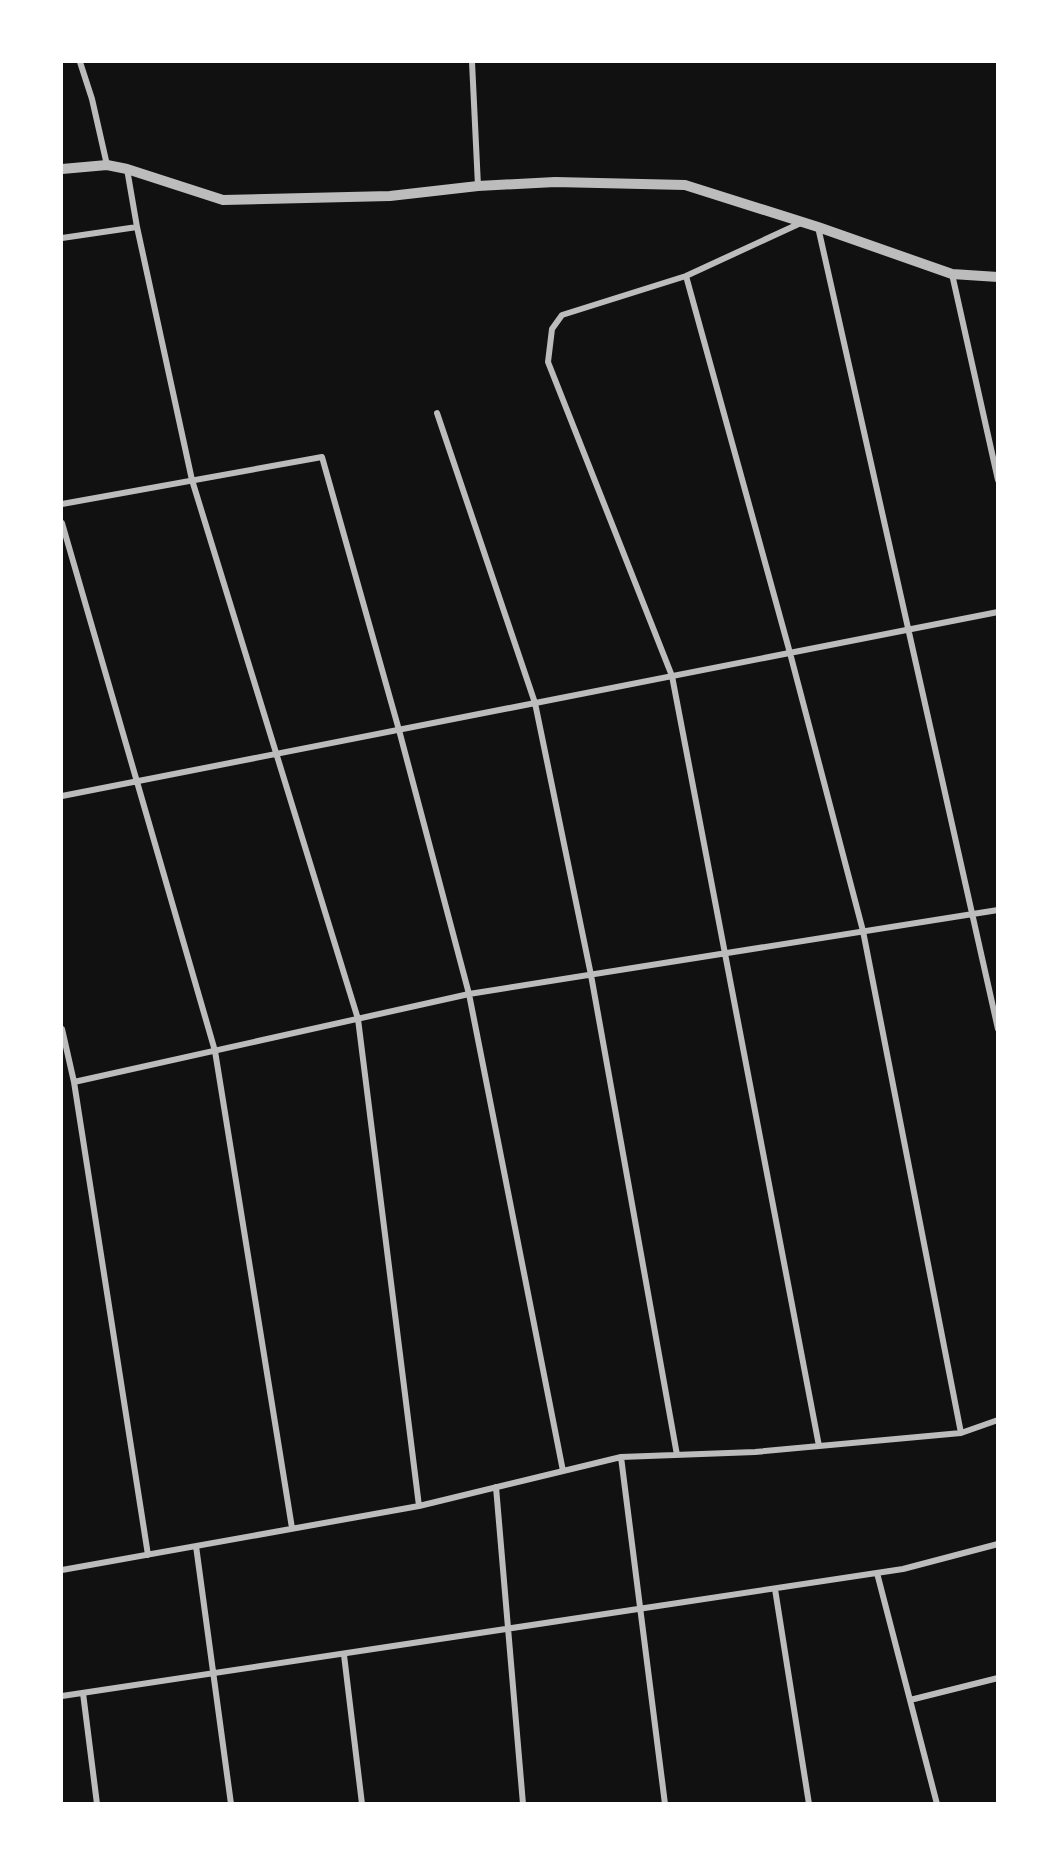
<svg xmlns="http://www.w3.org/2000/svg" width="1059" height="1865" viewBox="0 0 1059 1865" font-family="Merriweather,serif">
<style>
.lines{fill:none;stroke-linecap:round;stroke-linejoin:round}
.minor{stroke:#bcbcbc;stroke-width:6}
.tertiary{stroke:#bcbcbc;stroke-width:10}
</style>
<rect width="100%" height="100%" fill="#111"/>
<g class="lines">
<path class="minor" d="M80,62L92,99L107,165
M472,62L478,186
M127,169L137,227L192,480L358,1019L419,1506
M803,222L686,276L562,315L552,329L548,362L672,676L819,1446
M818,227L998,1029
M62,238L137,227
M952,274L998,480
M686,276L790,653L863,931L961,1433
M437,413L535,703L591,975L677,1455
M62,504L322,457L399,730L469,994L563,1471
M62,523L215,1051L292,1528
M62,796L998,612
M62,1029L74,1082L148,1555
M74,1082L469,994L998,910
M621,1457L665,1804
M496,1487L523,1804
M196,1546L231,1804
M62,1570L419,1506L621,1457L755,1452L961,1433L998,1420
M877,1573L937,1804
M775,1589L809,1804
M344,1655L362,1804
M83,1693L97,1804
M62,1696L903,1569L998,1544
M910,1700L998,1678"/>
<path class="tertiary" d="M62,169L107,165L127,169L223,200L390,196L478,186L555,182L685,185L818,227L952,274L998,277"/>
</g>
<rect width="1059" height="1865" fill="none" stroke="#ffffff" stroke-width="126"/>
</svg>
